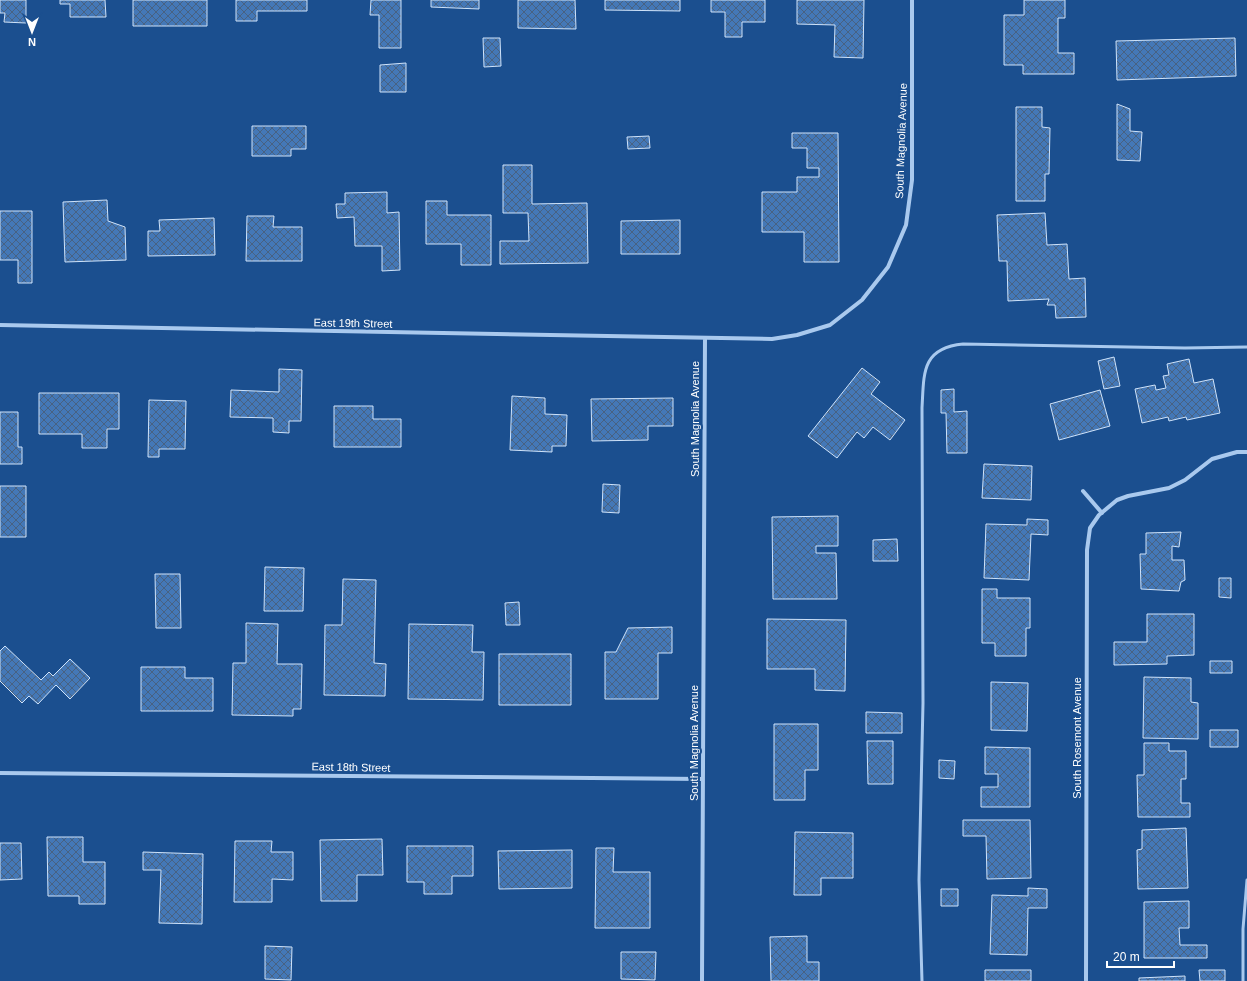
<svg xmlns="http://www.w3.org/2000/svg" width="1247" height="981" viewBox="0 0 1247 981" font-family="Arial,sans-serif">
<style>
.building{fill:url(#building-cross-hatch);stroke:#cfe3fa}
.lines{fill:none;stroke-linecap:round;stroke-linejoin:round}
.lane{stroke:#a9c9ee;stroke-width:3}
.street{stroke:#a9c9ee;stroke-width:4}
.labels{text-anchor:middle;stroke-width:4;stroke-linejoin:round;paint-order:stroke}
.street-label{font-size:11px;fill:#fff;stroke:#1b4f8f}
</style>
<defs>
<pattern id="building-cross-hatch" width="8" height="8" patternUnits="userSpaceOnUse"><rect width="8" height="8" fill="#4478b7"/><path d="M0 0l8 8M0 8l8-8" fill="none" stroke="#486282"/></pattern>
</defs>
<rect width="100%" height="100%" fill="#1b4f8f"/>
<path class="building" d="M0,0H26V23L4,22L5,13H0Z
M60,0H105L106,17H70V4H60Z
M133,0H207V26H133Z
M236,0H307V11H257V21H236Z
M371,0H401V48H379V15H370Z
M431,0H479V9L431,7Z
M518,0H575L576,29L518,28Z
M605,0H680V11L605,10Z
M711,0H765V22H742V37H725V12H711Z
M797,0H864L863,58L834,57L835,25L797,24Z
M1024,0H1065V18H1058V53H1074V74H1023V65H1004V15H1024Z
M483,38H500L501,66L484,67Z
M1235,38L1236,76L1117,80L1116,41Z
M406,63V92H380V65Z
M1117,104L1130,109V131L1142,132L1140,161L1117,160Z
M1016,107H1042V127L1050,128L1049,174H1045V201H1016Z
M252,126H306V149H291V156H252Z
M792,133H838L839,262H804V232H762V192H797V177H819V168H807V148H792Z
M649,136L650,148L628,149L627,137Z
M503,165H532V204L587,203L588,263L500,264V241H529L528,213H503Z
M387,192V213L399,212L400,270L382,271V246H355L354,217L337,218L336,204H345V193Z
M107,200L108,221L125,227L126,260L65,262L63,202Z
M426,201H447V215H491V265H461V244H426Z
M0,211H32V283H18V260H0Z
M1045,213L1047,245L1067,244L1069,279L1085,278L1086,317L1056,318L1055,305H1047L1049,299L1008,301L1007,261H999L997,215Z
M247,216H274L273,227H302V261H246Z
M214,218L215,255L148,256V231H160L159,220Z
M680,220V254H621V221Z
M1114,357L1120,386L1104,389L1098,361Z
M1189,359L1194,383L1213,379L1220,413L1187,420L1186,417L1169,421L1168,417L1142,423L1135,389L1155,385L1156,390L1166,388L1163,376L1169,375L1167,364Z
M862,368L880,382L871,394L905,420L890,440L873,427L864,438L857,432L837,458L808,436Z
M279,369L302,370L301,421H289V433L273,432V418L230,417L231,390L279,392Z
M954,389V412L967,411V453H947L946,413H941V390Z
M1100,390L1110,426L1059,440L1050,404Z
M39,393H119V429H107V448H82V434H39Z
M512,396L545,398V414L567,415L566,446H552V452L510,450Z
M673,398V426H648V440L592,441L591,399Z
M149,400L186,401L185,449H159V457H148Z
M334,406H373V419H401V447H334Z
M0,412H18V447H22V464H0Z
M984,464L1032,466L1031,500L982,498Z
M603,484L620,485L619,513L602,512Z
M0,486H26V537H0Z
M838,516V546H816V553H836L837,599H773L772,517Z
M1027,519L1048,520V535L1031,534L1029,580L984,578L986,524L1027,525Z
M1181,532L1179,547L1172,546V560H1184L1185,580L1181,582L1179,591L1141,589L1140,554H1146V533Z
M897,539L898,561H873V540Z
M265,567L304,568L303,611H264Z
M155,574H180L181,628H156Z
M1219,578H1231V598L1219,597Z
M343,579L376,580L374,663L386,664L385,696L324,695L325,625H342Z
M982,589H997V598H1030V628H1026V656H995V643H982Z
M519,602L520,625H506L505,603Z
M1147,614H1194V655L1167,656V664L1114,665V642H1147Z
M767,619L846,620L845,691L815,690V669H767Z
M246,623L278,624L277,664H302L301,709H293V716L232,715L233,663H246Z
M409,624L473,625L472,652H484L483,700L408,699Z
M672,627V653H658V699H605V652H616L628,628Z
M5,646L41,680L49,672L53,676L70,659L90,678L70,699L56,685L38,704L29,696L22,703L0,681V651Z
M499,654H571V705H499Z
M1210,661H1232V673H1210Z
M141,667H185V678H213V711H141Z
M1144,677L1191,678V702L1198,703V739L1143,738Z
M991,682L1028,683L1027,731L991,730Z
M866,712L902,713V733H866Z
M774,724H818V770H805V800H774Z
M1210,730H1238V747H1210Z
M867,741H893V784H868Z
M1144,743H1169V751H1186V779H1181V803H1190V817H1138L1137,775H1144Z
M985,747L1030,748V807H981V787H998V774H985Z
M939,760L955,761L954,779L939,778Z
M963,820H1030L1031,878L987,879L986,836H963Z
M1186,828L1188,888L1138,889L1137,850L1142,849V830Z
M795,832L853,833V878H821V895H794Z
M47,837H83V862H105V904H79V896H48Z
M382,839L383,875H357V901H321L320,840Z
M235,841H272L271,852H293V880L272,879V902H234Z
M0,843H21L22,879L0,880Z
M407,846H473V876H452V894H424V882H407Z
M596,848H614L613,872H650V928H595Z
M572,850V888L499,889L498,851Z
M143,852L203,854L202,924L159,923L161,870H143Z
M1028,888L1047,889V908H1028L1027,955L990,954L992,895L1028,896Z
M941,889H958V906H941Z
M1189,901V928H1179L1180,945H1207V958H1144V902Z
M807,936V962H819V981H771L770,937Z
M265,946L292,947L291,980L265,979Z
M621,952H656L655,980L621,979Z
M985,970H1031V981H985Z
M1199,970H1225V981H1200Z
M1185,976V981H1139V978Z"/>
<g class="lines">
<path class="lane" d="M922,981L919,880L923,703L922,408C924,374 921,348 963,344L1185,348L1247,347
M1243,981V929L1247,880"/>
<path class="street" d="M0,325L772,339L797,335L830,325L862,300L888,267L906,225L912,180V0
M1083,491L1102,513
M0,773L703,779
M702,981L705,338
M1086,981L1087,550L1090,528L1099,515L1117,500L1128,496L1169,488L1185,480L1212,459L1237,452H1247"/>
</g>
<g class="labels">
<g class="street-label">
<text transform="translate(901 141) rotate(-88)" y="4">South Magnolia Avenue</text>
<text transform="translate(353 323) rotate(1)" y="4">East 19th Street</text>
<text transform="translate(695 419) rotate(-90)" y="4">South Magnolia Avenue</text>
<text transform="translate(1077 738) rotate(-90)" y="4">South Rosemont Avenue</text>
<text transform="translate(694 743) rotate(-90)" y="4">South Magnolia Avenue</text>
<text transform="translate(351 767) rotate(1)" y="4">East 18th Street</text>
</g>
</g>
<g transform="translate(32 32) rotate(180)" stroke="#1b4f8f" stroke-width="3" paint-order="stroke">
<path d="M0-3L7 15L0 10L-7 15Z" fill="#ffffff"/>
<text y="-6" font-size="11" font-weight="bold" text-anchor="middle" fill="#ffffff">N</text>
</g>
<path d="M1107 961v6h67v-6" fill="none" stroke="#ffffff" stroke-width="2"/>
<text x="1113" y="961" font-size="12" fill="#ffffff" stroke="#1b4f8f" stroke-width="3" paint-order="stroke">20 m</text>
</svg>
